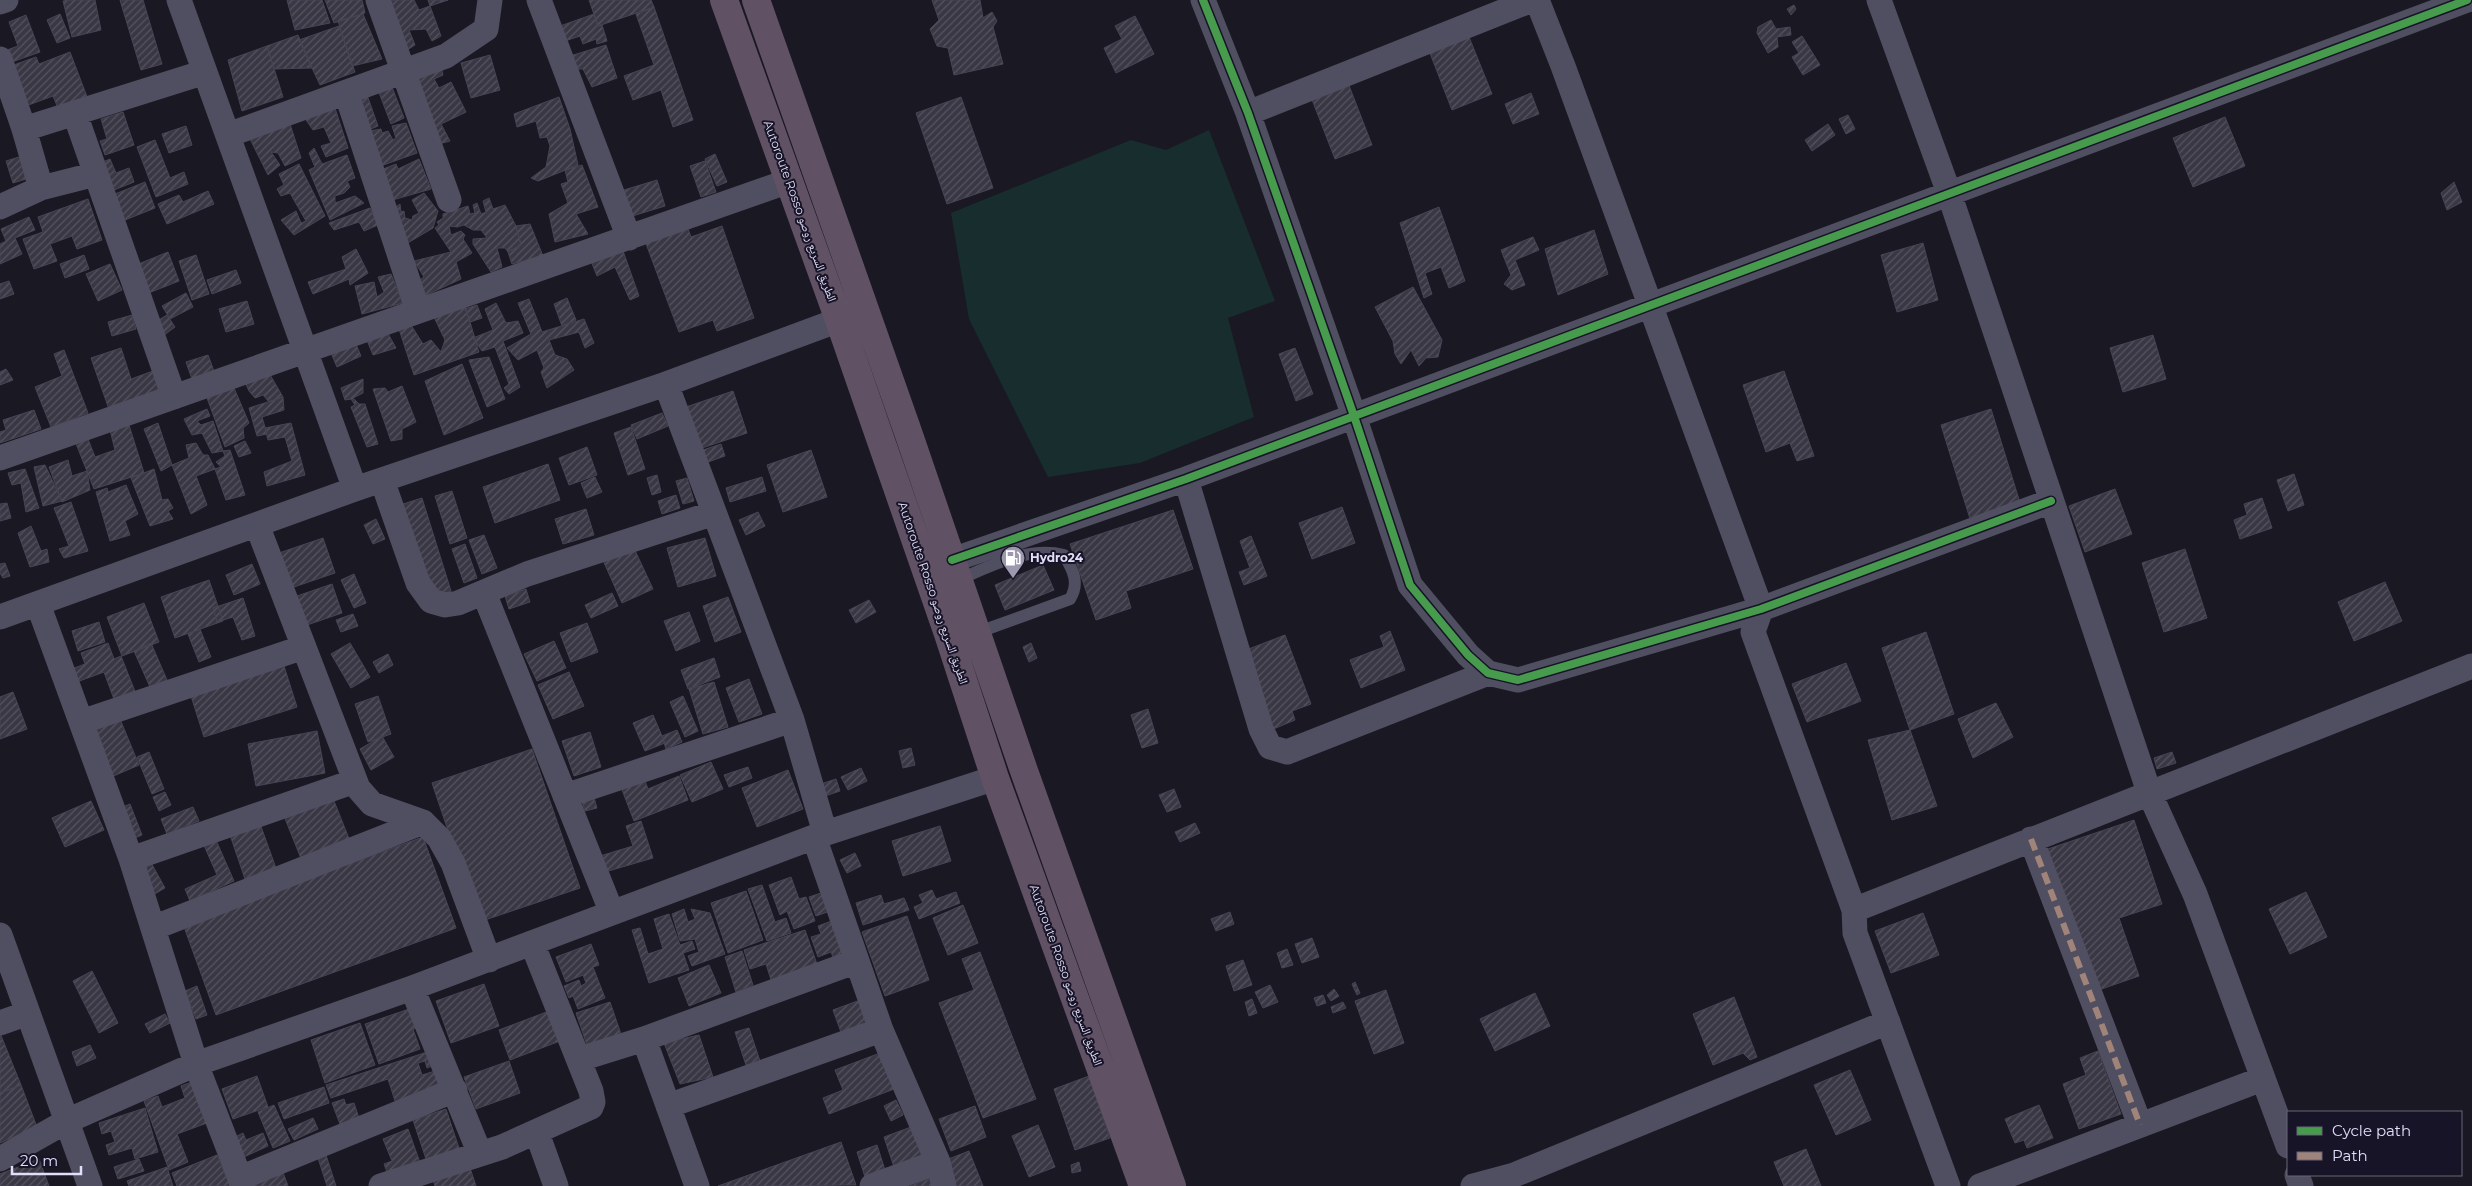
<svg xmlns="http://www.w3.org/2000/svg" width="2472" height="1186" viewBox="0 0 2472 1186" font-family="Montserrat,'Noto Naskh Arabic',sans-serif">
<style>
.park{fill:#182d2d}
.building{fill:url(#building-hatch);stroke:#474554}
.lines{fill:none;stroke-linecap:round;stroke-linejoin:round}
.lane{stroke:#504e61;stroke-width:12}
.street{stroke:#504e61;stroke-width:25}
.highway{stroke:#605164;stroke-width:28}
.quiet{stroke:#a18479;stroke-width:6;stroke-dasharray:12 6;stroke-linecap:butt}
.cycleway-casing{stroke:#171427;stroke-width:11}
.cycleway{stroke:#469c4c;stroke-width:8}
.labels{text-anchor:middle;stroke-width:4;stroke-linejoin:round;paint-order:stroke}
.street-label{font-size:12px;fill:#e2defa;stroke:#171427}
.poi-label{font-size:12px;font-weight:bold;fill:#e2defa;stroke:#171427;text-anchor:start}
</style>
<defs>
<pattern id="building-hatch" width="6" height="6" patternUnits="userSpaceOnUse" patternTransform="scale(1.25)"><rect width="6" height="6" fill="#393744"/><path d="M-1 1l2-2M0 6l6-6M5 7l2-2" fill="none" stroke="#555460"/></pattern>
</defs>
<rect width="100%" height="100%" fill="#1a1823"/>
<path class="park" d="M1209,130L1275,301L1228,318L1254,417L1140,463L1048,477L969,319L951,213L1131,140L1166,150Z"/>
<path class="building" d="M68,0H95L101,30L72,37L63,1Z
M120,0H143L162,64L141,70Z
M287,0H322L330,23L295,30Z
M325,0H362L365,13L334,23Z
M395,0H414L419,10L430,6L441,36L432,41L426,29L409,30L415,45L404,52L387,2Z
M428,0H448L430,6Z
M589,0H651L654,7L598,26Z
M932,0H980L983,18L992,12L997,21L993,27L1003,64L954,75L948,48L937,46L930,29L939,20Z
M1794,5L1796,9L1791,15L1787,9Z
M654,7L693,120L673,127L661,90L633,100L624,76L654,65L636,14Z
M60,14L70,38L57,43L47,20Z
M363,14L382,59L352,66L338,21Z
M594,14L598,26L602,25L607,41L597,44L596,39L583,44L580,36L565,41L560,26Z
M26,15L40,52L12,62L7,50L18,46L9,22Z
M1135,16L1154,54L1116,73L1104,48L1122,39L1115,26Z
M1771,20L1776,29L1790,27L1791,35L1777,37L1778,47L1768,53L1757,33L1758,27Z
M339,26L355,72L320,85L299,40Z
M1467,32L1492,94L1452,110L1428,48Z
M298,35L312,68L274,69L267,46Z
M1802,36L1820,65L1803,75L1792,57L1799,53L1792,42Z
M606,45L617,78L592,87L583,69H578L570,56Z
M267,46L283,97L242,111L228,60Z
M70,52L89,102L60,113L53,96L23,107L8,67L36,57L39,64Z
M490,55L500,90L471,98L461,63Z
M441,67L443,75L434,79L439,88L451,82L466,112L441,124L450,141L435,145L411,80Z
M390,82L404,118L391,124L378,90Z
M1348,83L1372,145L1335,159L1311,97Z
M1531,93L1539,114L1513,124L1505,104Z
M367,95L378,126L364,132L354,98Z
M559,97L570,129L578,165L538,181L531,178L546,167L550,146L547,137L540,138L536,121L517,127L514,114Z
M961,97L993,188L947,204L916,113Z
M334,105L348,148L326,157L321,146L331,143L324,127L313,130L304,117Z
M123,112L134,145L105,155L100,141L107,139L101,119Z
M1848,115L1855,129L1846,134L1839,119Z
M2225,117L2245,166L2193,187L2173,138Z
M288,118L301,158L285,166L278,153L271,152L280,165L268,175L248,135Z
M406,123L417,153L378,167L364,132L381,129L382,133L388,131L393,140L396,138L392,126Z
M1828,124L1835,135L1812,151L1805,140Z
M186,126L192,145L169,153L162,134Z
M155,140L170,178L184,172L188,184L156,197L137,147Z
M314,148L322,164L347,155L355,178L347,181L350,187L344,193L335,196V203L355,196L364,203L330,220L309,170L315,167L309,153Z
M715,154L727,182L717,186L705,159Z
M19,157L26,179L13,183L6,161Z
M110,159L116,173L129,168L134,182L109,192L98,164Z
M419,159L431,189L389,201L378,171L396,164L398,169Z
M705,161L716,192L701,197L690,166Z
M299,164L325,216L294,235L281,220L296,211L301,223L306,221L290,193L281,196L277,189L284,185L279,174Z
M582,165L598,207L576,214L588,234L555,242L549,214L568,203L561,184L568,182L565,170Z
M657,180L665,206L626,218L624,190Z
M145,182L155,208L120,222L110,196Z
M2454,182L2462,202L2447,210L2441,193Z
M208,191L214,204L167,224L158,204L179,195L183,202Z
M424,193L438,211L433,228L406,244L393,209L400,204L401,212L404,211L405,218L412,220L413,216L419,213L412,200Z
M489,198L493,209L505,205L516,226L521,245L508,252L505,248H497L502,267L491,272L473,244V239L487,238L481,230H473L464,225L457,227L449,226L451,235L461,231L465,235L463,239L472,253L456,262L461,279L422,297L418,281L424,277L414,261L451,252L435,228L439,225L437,222L443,218V214L468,206L470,214L475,213L473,205L477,203L481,214L486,212L483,201Z
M88,199L102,240L77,249L72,236L50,244L57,261L34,269L23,239L43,232L38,217Z
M1439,207L1465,281L1449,288L1441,267L1425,273L1432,294L1424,298L1400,223Z
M370,208L378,225L364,231L359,222L334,230L329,223Z
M29,217L35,230L15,238L22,254L0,264V244L6,241L1,229Z
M530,224L543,256L512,264L508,252L521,245L516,226Z
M687,226L691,237L722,226L754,318L717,331L713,320L679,332L645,241Z
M1594,230L1608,274L1558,295L1545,249Z
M1533,237L1539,250L1515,260L1525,285L1512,290L1504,284L1511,275L1501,250Z
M1923,243L1938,300L1897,312L1881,255Z
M622,248L639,296L630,300L615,267L597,276L591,261Z
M356,249L368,273L350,285L349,279L313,294L308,282L346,269L342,257Z
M168,252L179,281L141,296L131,267Z
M84,255L89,269L65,278L60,264Z
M196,255L209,294L192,300L179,261Z
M110,264L122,290L98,301L86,274Z
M236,270L241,283L212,294L207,280Z
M391,274L403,303L362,314L355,286L374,282L377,297L384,292L378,277Z
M9,281L14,294L0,299V284Z
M1413,287L1442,340L1438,357L1426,358L1419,366L1411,350L1401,364L1395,354L1393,341L1375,307Z
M186,293L193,307L170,319L162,306Z
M567,298L576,320L562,326L554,304Z
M529,299L542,332L584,319L594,343L585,348L579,332L549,340L555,355L567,359L574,370L547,388L541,372L544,368L537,350L518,360L507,348L531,334L518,303Z
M247,301L254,324L226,332L219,309Z
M464,302L479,352L414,375L398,326L409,322L423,344L431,340L441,352L445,340L432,313Z
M496,303L506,323L518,321L523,333L503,341L520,387L509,394L504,388L509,384L495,347L482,351L473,338L493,330L485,309Z
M477,305L482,318L470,322L465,309Z
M132,315L136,329L112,336L108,322Z
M167,315L175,327L163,336L154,323Z
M386,330L396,348L373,355L366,338Z
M2153,335L2166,379L2123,392L2110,348Z
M355,342L361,356L337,367L331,353Z
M121,348L131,379L153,371L161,395L110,412L91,358Z
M1295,348L1313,394L1296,401L1279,354Z
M64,350L88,413L51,427L35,387L62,376L54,354Z
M208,355L215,374L193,382L186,362Z
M489,357L505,399L487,407L469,360Z
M462,364L483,418L444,435L425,381Z
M6,369L13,380L0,385V372Z
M1784,371L1814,456L1797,461L1790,443L1766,452L1743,385Z
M269,373L283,397L269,402L263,395L255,398L249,391L245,382Z
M363,379V393L353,398L359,404H365L378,444L367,447L351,407L355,405L351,399L345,400L341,388Z
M402,386L416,422L402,429V439L391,441L373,389L385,388L388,392Z
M234,388L249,423L243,428L244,438L225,447L207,398Z
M733,391L747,433L696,450L683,408Z
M283,397L284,410L262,417L267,434L257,436L249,408Z
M207,409L210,416L197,421L201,425L213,421L223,451L212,453L202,433L192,435L184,419Z
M1991,409L2021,506L1971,522L1941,425Z
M34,410L41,429L0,443V432L6,430L3,420Z
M662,413L668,426L637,439L631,425Z
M158,423L172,465L161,471L144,429Z
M291,423L305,475L267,486L264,472L292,461L285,437L268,440L265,428Z
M129,425L144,473L94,489L75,441L88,439L95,457L115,450L110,430Z
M631,427L645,469L628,475L614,433Z
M245,441L251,453L239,457L234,446Z
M196,443L203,455H208L215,469L196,476L207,505L191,514L172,465L189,458L186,445Z
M721,444L725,456L708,462L703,450Z
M587,447L597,475L569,485L559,458Z
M230,450L245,495L226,500L215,469L221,467L216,462L225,456L223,451Z
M811,450L827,497L783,512L767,465Z
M68,460L72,476L87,471L90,490L62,502L49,467Z
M548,464L560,500L495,523L483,487Z
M45,465L62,501L43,506L34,467Z
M25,469L39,508L26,512L21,483L12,485L8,473Z
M154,469L162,500L168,499L173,508L168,511L173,519L150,526L131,478Z
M2294,474L2304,505L2288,511L2277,480Z
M657,475L661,492L652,495L647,478Z
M595,477L602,492L587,498L581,483Z
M762,477L766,491L730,502L726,488Z
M687,478L694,501L683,504L676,481Z
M126,485L138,514L125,521L130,535L110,541L96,492L107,488L108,492Z
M2115,489L2132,534L2085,552L2069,506Z
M452,491L467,538L450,544L435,496Z
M676,495L680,508L662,514L658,501Z
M422,498L451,591L432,597L403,504Z
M2262,498L2272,528L2240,539L2234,520L2247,515L2244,504Z
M71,502L88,551L64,558L59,549L69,546L54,508Z
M7,503L11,518L0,521V504Z
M1342,507L1355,543L1312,559L1299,523Z
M586,509L594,535L563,544L555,519Z
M1173,510L1193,569L1126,591L1131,608L1096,620L1070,544Z
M758,512L765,526L746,535L739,520Z
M376,519L385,539L373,544L364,525Z
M31,526L41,551L47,549L49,562L30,567L18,533Z
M484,535L497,568L482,574L469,540Z
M1251,536L1267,576L1244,585L1239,572L1250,568L1240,541Z
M323,538L335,573L291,588L279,553Z
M705,538L716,576L678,587L667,548Z
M465,544L477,578L464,583L452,549Z
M632,544L653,589L622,603L602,558Z
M2185,549L2207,618L2164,632L2142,563Z
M5,563L10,576L3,578L0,573V564Z
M252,564L260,584L234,595L226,575Z
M1043,565L1054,590L1005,610L995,585Z
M354,574L366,603L354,608L341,580Z
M209,580L223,621L175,638L161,597Z
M2385,582L2402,621L2354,641L2338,602Z
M332,584L342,613L307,625L297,596Z
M526,589L530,602L509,609L505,596Z
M612,593L618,606L591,618L585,605Z
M728,597L741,632L715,642L703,606Z
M243,598L255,636L242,640L233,617L217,622L213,608Z
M869,600L876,612L856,623L849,610Z
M144,603L159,642L122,656L107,617Z
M689,612L700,641L676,651L664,621Z
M353,614L358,626L341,632L336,620Z
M99,622L105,642L78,651L72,631Z
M587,623L598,652L571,662L560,633Z
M200,629L211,657L199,662L188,634Z
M1390,631L1405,670L1361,688L1350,660L1384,647L1380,636Z
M1926,632L1954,714L1910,730L1882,648Z
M1285,635L1311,704L1292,711L1295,720L1271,730L1241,652Z
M554,641L566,668L537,681L524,654Z
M108,643L114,659L121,656L136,694L115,702L104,672L74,683L69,670L85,664L81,653Z
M151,643L167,680L150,687L134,651Z
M350,643L370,677L351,688L331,654Z
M1031,643L1037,658L1029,662L1023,647Z
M388,654L393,665L379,673L373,662Z
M714,658L720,677L688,689L681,670Z
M1846,663L1861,701L1807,722L1792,684Z
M284,666L297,707L204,737L191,696Z
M569,672L584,706L553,719L538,685Z
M749,679L762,714L739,722L726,688Z
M714,682L728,727L703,734L689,689Z
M13,692L27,729L0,739V697Z
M378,696L391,734L368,742L355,704Z
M683,696L698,731L685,737L670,702Z
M1996,703L2013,737L1973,758L1958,719Z
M1148,709L1158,743L1142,748L1131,715Z
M653,715L665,743L645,751L633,723Z
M120,719L139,765L109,778L89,732Z
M677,730L682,742L666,749L662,736Z
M1910,730L1937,806L1892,820L1868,740Z
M317,731L325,773L256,786L248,744Z
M590,732L601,767L574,776L562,741Z
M382,736L394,757L371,770L360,749Z
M911,748L915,765L903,768L899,751Z
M532,749L580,888L479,922L432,783Z
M149,752L164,789L152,794L137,757Z
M2172,752L2176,763L2157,769L2154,758Z
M711,762L723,789L692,802L680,775Z
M748,767L752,778L729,787L724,775Z
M861,768L867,781L848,790L841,777Z
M788,770L803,809L757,827L742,788Z
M642,773L648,789L679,776L688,800L634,821L619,782Z
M836,779L840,791L819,798L815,786Z
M1174,789L1181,807L1167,812L1159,795Z
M592,791L597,808L585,811L580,795Z
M165,792L171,805L159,811L153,797Z
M332,796L350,841L302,861L284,816Z
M91,801L104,830L65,847L52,818Z
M130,804L142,835L130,840L118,809Z
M193,807L199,821L167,834L161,819Z
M2134,820L2162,904L2119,918L2139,976L2093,992L2045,850Z
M259,821L277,871L246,882L229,832Z
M641,821L653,858L605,872L600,856L633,846L626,826Z
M1195,823L1200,833L1180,842L1175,832Z
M940,826L951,861L903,876L892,841Z
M423,837L456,928L216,1015L183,924Z
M215,838L234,881L190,901L185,889L217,875L203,843Z
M855,853L861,866L847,873L840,860Z
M149,859L165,888L153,895L136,866Z
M791,877L799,899L806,897L815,921L794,929L787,911L780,915L769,885Z
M762,885L775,922L786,918L791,933L767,941L748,889Z
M932,890L936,899L956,892L960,903L919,919L914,907L923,903L919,895Z
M746,891L763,940L728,953L711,903Z
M827,891L833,910L816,916L809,897Z
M2306,892L2327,937L2290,954L2269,909Z
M881,895L884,904L904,898L909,910L863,925L856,903Z
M963,905L978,943L948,955L933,918Z
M684,909L688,922L695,919L691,909L710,913L725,954L692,966L688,956L699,952L695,939L680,941L672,914Z
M1230,912L1234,924L1216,931L1211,919Z
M1923,913L1939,955L1891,973L1875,931Z
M669,914L680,945L692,941L695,949L683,953L689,970L649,983L632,930L640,928L648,954L663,949L654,919Z
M907,916L929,980L885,996L862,932Z
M837,919L851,957L835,962L831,952L818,957L811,937L821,934L818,926Z
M805,930L818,967L772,983L766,964L750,969L744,950Z
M1312,938L1319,957L1302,963L1295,944Z
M591,944L599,965L593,967L605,998L578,1009L573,996L569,998L564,986L579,980L581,986L586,983L583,975L566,982L556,957Z
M1287,949L1293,965L1282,968L1277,953Z
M742,951L753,985L736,992L725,957Z
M980,952L1036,1099L983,1118L939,1003L974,990L962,959Z
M1243,960L1252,985L1234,991L1226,966Z
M709,965L721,993L689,1006L678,978Z
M92,971L118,1023L99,1033L73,981Z
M1355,982L1360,993L1357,995L1352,984Z
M484,984L499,1026L451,1043L436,1001Z
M1270,985L1278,1002L1263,1008L1255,992Z
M197,986L207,1015L196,1019L185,991Z
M1334,989L1339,996L1331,1001L1327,995Z
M1386,990L1404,1043L1374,1054L1355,1001Z
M1535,993L1550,1026L1495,1051L1480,1019Z
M1323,995L1326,1003L1317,1006L1314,998Z
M1734,997L1757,1057L1750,1060L1743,1053L1713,1065L1693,1014Z
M863,999L872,1024L842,1035L833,1010Z
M1252,999L1257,1013L1249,1016L1245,1002Z
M610,1002L623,1040L589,1051L576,1013Z
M1343,1002L1346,1008L1333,1013L1331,1007Z
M412,1008L419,1027L413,1029L420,1049L379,1064L365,1024Z
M549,1011L560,1041L510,1060L499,1030Z
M165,1014L170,1023L150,1033L145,1024Z
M360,1023L375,1065L325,1083L311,1040Z
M749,1028L760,1061L746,1065L735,1032Z
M0,1033L21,1085L0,1093Z
M699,1035L713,1077L680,1084L664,1043Z
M90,1045L96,1058L77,1066L72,1052Z
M2098,1051L2121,1114L2079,1129L2063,1084L2086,1075L2080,1058Z
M427,1052L432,1066L427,1068L425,1061L418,1063L422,1075L435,1071L441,1089L396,1104L388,1079L331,1098L326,1085Z
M880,1053L894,1089L829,1114L823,1098L843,1090L835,1070Z
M509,1061L520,1093L476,1109L464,1077Z
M1850,1070L1871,1120L1836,1135L1814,1085Z
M257,1076L268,1107L233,1119L222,1089Z
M1089,1076L1110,1138L1075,1150L1054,1089Z
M192,1082L207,1123L177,1134L188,1162L169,1170L144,1101L158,1096L162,1107L185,1098L181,1086Z
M21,1085L37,1127L0,1143V1093Z
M324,1087L329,1103L284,1119L278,1103Z
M344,1099L346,1105L354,1103L359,1118L340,1124L332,1103Z
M896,1100L903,1115L891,1121L884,1106Z
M274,1105L290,1141L273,1148L258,1112Z
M2039,1105L2053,1138L2027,1148L2024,1140L2015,1143L2005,1119Z
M975,1106L986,1137L951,1151L939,1119Z
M145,1108L158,1152L135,1159L132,1148L109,1155L106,1145L115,1142L111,1131L102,1134L99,1123Z
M446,1109L460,1151L427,1162L413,1120Z
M313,1118L318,1129L294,1140L288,1129Z
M1038,1125L1055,1167L1029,1177L1012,1136Z
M911,1127L923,1160L895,1170L884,1137Z
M408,1129L422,1168L390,1180L384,1164L392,1161L383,1139Z
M243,1133L246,1140L263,1133L268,1146L244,1157L235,1137Z
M841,1142L856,1185L749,1186L746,1176Z
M877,1145L885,1170L865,1177L857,1152Z
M1806,1149L1821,1186H1784L1774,1162Z
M969,1151L983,1186H956L946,1160Z
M325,1152L336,1186H327L317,1155Z
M217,1155L230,1186H177L172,1173Z
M39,1159L49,1186H0V1174Z
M139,1159L144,1171L118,1179L114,1167Z
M1079,1162L1081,1171L1072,1173L1071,1165Z
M469,1165L476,1186H435L432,1176Z
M167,1167L173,1186H129L127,1181Z
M281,1167L288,1186H250Z
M746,1176L749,1186H718Z
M932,1178L935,1186H910Z"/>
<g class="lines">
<path class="lane" d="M958,580C990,566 1028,546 1064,555C1073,570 1080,583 1070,599L976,633"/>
<path class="street" d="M179,0L355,489
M378,0L449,200
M539,0L629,238
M1203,0L1248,113L1354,416L1410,585L1468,655L1488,673L1518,680L1761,609L2051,501
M1537,0L1563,66L1761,609L1753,632L1854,910
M1879,0L1949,193L2149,792L2195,894L2288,1146
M0,2L6,0
M0,59L24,129L41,188L0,207
M346,92L418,311
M1248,113L1532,0
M75,114L174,397
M24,129L205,72
M228,135L446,56L486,29L490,0
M41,188L96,174
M666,384L792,720L825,833
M0,458L789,181
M1186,479L1261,729L1270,747L1287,752L1488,673
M382,480L418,583L431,601L445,605L458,603L527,574L714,513
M257,525L358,788L372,804L423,822L439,838L453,863L489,960
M952,560L1186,479L2467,0
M484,593L612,913
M38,604L131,859L196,1064L243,1186
M0,617L355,489L666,384L839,320
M81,722L304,647
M565,796L792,720
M814,837L881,1030L938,1162L944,1186
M2031,839L2140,1125
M131,859L355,781
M153,928L423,822
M0,935L90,1186
M412,988L480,1154
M0,1023L28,1013
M644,1039L697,1186
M580,1059L644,1039L857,961
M668,1106L881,1030
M537,1133L556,1186
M0,1159L67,1121L196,1064L412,988L814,837L995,778
M2297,1175L2301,1186
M240,1178L455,1090
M381,1186L502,1147L591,1107L593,1102L591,1091L532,943
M872,1186L938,1162
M1473,1186L1514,1175L1888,1022
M1948,1186L1855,933L1854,910L2472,666
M1980,1186L2262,1079"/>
<path class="highway" d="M724,0L839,320L948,634L995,778L1143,1186
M756,0L908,432L1023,768L1172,1186"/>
<path class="quiet" d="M2031,839L2140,1125"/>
<defs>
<path id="cycleway" d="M1203,0L1248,113L1354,416L1410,585L1468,655L1488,673L1518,680L1761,609L2051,501
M952,560L1186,479L2467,0"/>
</defs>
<use href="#cycleway" class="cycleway-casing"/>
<use href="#cycleway" class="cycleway"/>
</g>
<defs>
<symbol id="fuel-pin" viewBox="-11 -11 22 30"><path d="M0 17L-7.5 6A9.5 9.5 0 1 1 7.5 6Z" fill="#9c99af" stroke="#171427"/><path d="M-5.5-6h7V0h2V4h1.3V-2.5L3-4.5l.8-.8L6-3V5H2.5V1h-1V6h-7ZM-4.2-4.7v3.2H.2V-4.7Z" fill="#fff"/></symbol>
</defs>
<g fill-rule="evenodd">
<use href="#fuel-pin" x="999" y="544" width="28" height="38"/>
</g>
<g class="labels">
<g class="street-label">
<text transform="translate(800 211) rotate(70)" y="4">Autoroute Rosso الطريق السريع روصو</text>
<text transform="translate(933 593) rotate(71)" y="4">Autoroute Rosso الطريق السريع روصو</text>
<text transform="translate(1066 975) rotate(70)" y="4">Autoroute Rosso الطريق السريع روصو</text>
</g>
<g class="poi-label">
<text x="1030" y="562">Hydro24</text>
</g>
</g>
<rect x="2287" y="1111" width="175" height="65" fill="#171427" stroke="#68657b"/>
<rect x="2297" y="1127" width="25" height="8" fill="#469c4c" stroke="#68657b"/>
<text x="2332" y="1136" font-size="15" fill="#e2defa">Cycle path</text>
<rect x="2297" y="1152" width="25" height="8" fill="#a18479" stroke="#68657b"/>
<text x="2332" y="1161" font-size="15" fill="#e2defa">Path</text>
<path d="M12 1166v8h69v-8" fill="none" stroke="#e2defa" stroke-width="2.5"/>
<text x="20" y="1166" font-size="15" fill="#e2defa" stroke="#171427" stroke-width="4" paint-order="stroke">20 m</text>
</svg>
